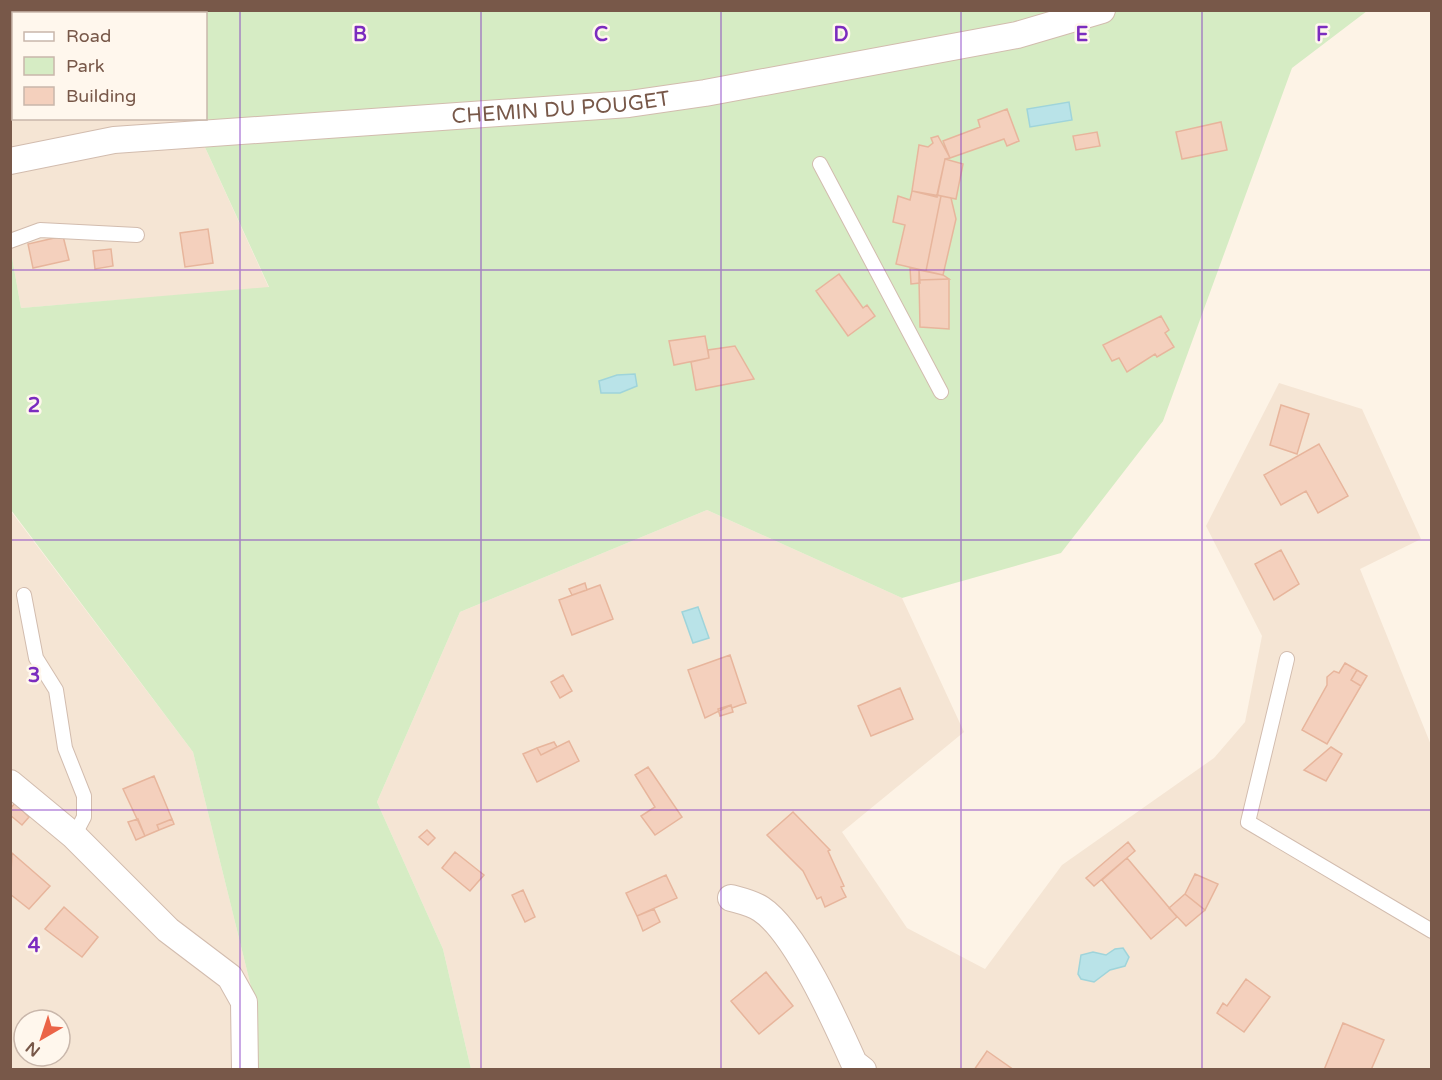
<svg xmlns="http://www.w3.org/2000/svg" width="1442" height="1080" viewBox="0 0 1442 1080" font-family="'Varela Round',sans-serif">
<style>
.residential{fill:#f5e5d4;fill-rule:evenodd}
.green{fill:#d6ecc4}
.water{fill:#b9e3e8;stroke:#9fd4da;stroke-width:1.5}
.building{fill:#f4d0bd;stroke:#e7b59c;stroke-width:1.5}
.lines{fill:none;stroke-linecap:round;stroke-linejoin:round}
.service-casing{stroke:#d2bcae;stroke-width:16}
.minor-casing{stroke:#d2bcae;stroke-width:28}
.service{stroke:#fff;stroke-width:14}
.minor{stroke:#fff;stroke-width:26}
.grid{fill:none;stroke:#7b2cbf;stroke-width:1.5;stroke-opacity:0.55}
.labels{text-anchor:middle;stroke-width:5;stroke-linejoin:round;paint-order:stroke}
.street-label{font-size:21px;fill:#785849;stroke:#fff7ed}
.grid-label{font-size:20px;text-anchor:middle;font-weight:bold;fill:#7b2cbf;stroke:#fff7ed;stroke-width:5;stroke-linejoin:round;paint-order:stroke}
</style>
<rect width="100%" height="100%" fill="#fdf3e6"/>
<path class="residential" d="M10,11H143L144,13L14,14V118L192,119L269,288L21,308L10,246Z
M1279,383L1362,409L1421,539L1360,569L1431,745V1069H471L443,949L377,802L460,612L707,510L902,598L964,732L842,832L907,928L985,969L1062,865L1214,758L1245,722L1262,636L1206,526Z
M10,510L193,752L256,1007L258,1069H11ZM24,1020H60V1056H24Z"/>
<path class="green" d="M143,11H1367L1292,68L1163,421L1061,553L902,598L707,510L460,612L377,802L443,949L471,1069H258L256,1007L193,752L11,510L10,246L21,308L269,287L192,119L206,118V14L144,13Z"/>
<path class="water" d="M1069,102L1072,120L1030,127L1027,109Z
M635,374L637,386L620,393H601L599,381L617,375Z
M698,607L709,638L693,643L682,612Z
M1123,948L1129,957L1125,966L1110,970L1094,982L1081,979L1078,974L1081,955L1093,952L1106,955L1115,949Z"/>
<path class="building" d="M1007,109L1019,141L1007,146L1004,139L950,158L943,141L980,127L978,120Z
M1221,122L1227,150L1182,159L1176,132Z
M1097,132L1100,146L1076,150L1073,136Z
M938,136L950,158L945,159L937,197L912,191L919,145L928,147L933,143L931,138Z
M945,159L963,164L956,199L937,195Z
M912,191L941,196L926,271L896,264L905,225L893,222L898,196L910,200Z
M941,196L951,198L956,219L943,275L926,271Z
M208,229L213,263L185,267L180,233Z
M63,236L69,260L33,268L28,244Z
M111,249L113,266L95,269L93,251Z
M910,268L919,270L920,283L911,284Z
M919,270L943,275L949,279L919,280Z
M839,274L863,308L867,305L875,316L848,336L816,291Z
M949,279V329L920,327L919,280Z
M1161,316L1169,330L1165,333L1174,347L1157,357L1155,354L1127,372L1119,358L1112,361L1103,345Z
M705,336L709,358L674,365L669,341Z
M735,346L754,379L696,390L691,362L709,358L708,350Z
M1281,405L1309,414L1297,454L1270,445Z
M1319,444L1348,496L1318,513L1306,491L1281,505L1264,475Z
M1281,550L1299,584L1274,600L1255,564Z
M585,583L587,590L572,595L569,589Z
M600,585L613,619L572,635L559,600Z
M730,655L746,703L732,708L731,705L705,718L688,670Z
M1345,663L1357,670L1351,680L1361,686L1327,744L1302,730L1327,685V677L1334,671L1339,673Z
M1357,670L1367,676L1361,686L1351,680Z
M563,675L572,691L560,698L551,682Z
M900,688L913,719L871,736L858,706Z
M731,705L733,712L720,716L718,709Z
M569,741L579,761L537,782L523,754L537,748L541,755Z
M554,742L557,747L541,755L537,748Z
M1331,747L1342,754L1326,781L1304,770Z
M648,767L682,817L655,835L641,816L655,807L635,775Z
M154,776L172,819L157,825L159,830L145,836L123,789Z
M15,803L29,817L22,825L10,815V809Z
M793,812L830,850L828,851L844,886L841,887L846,897L825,907L821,897L817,899L803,871L767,835Z
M138,819L145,836L136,840L128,822Z
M172,819L174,824L159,830L157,825Z
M427,830L435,838L428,845L419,837Z
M1128,842L1135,851L1094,886L1086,878Z
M455,852L484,875L470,891L442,868Z
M12,853L50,886L29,909L10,894Z
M1127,858L1177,917L1151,939L1102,880Z
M1195,874L1218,884L1205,910L1185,894Z
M666,875L677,898L637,916L626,893Z
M523,890L535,917L525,922L512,895Z
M1185,894L1205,910L1186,926L1169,908Z
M64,907L98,937L82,957L45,929Z
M654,909L660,922L643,931L637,916Z
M766,972L793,1006L759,1034L731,1001Z
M1246,979L1270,997L1244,1032L1217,1013L1223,1003L1227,1006Z
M1343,1023L1384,1040L1371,1070H1324Z
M987,1051L1014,1070H974Z"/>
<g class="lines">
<defs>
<path id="service" d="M820,164L941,392
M10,241L40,230L137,235
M24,595L36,658L56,690L65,748L84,796V817L74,836
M1287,659L1248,822L1432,931"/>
<g id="minor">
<path id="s1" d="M10,161L114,140L629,104L705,93L1017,35L1102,10"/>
<path d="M10,783L74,836L168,930L230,977L244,1002L245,1070"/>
<path d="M731,898C742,901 752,903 761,909C796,932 837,1025 854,1063L863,1070"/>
</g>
</defs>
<use href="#service" class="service-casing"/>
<use href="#minor" class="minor-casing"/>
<use href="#service" class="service"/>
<use href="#minor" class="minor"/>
</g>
<path class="grid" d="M240,10V1070M481,10V1070M721,10V1070M961,10V1070M1202,10V1070M10,270H1432M10,540H1432M10,810H1432"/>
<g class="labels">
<g class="street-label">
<text dy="7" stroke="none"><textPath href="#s1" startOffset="554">CHEMIN DU POUGET</textPath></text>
</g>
</g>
<g class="grid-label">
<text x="360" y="41">B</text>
<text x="601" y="41">C</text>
<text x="841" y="41">D</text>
<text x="1082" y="41">E</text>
<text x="1322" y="41">F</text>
<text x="34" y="412">2</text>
<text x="34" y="682">3</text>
<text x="34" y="952">4</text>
</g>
<rect width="1442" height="1080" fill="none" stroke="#785849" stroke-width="24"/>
<rect x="12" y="12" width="195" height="108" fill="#fff7ed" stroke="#c9b7ab" stroke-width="1.5"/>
<rect x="24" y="32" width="30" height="9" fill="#ffffff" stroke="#c9b7ab" stroke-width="1.5"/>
<text x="66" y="42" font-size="18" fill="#785849">Road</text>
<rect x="24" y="57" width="30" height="18" fill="#d6ecc4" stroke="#c9b7ab" stroke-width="1.5"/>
<text x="66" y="72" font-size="18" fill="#785849">Park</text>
<rect x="24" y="87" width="30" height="18" fill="#f4d0bd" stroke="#c9b7ab" stroke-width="1.5"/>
<text x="66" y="102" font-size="18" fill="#785849">Building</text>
<g transform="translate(42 1038) rotate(219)"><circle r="28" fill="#fff7ed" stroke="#c9b7ab" stroke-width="1.5"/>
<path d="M0-4.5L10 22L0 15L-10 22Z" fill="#eb6447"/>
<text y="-9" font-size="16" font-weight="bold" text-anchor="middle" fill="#785849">N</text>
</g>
</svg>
